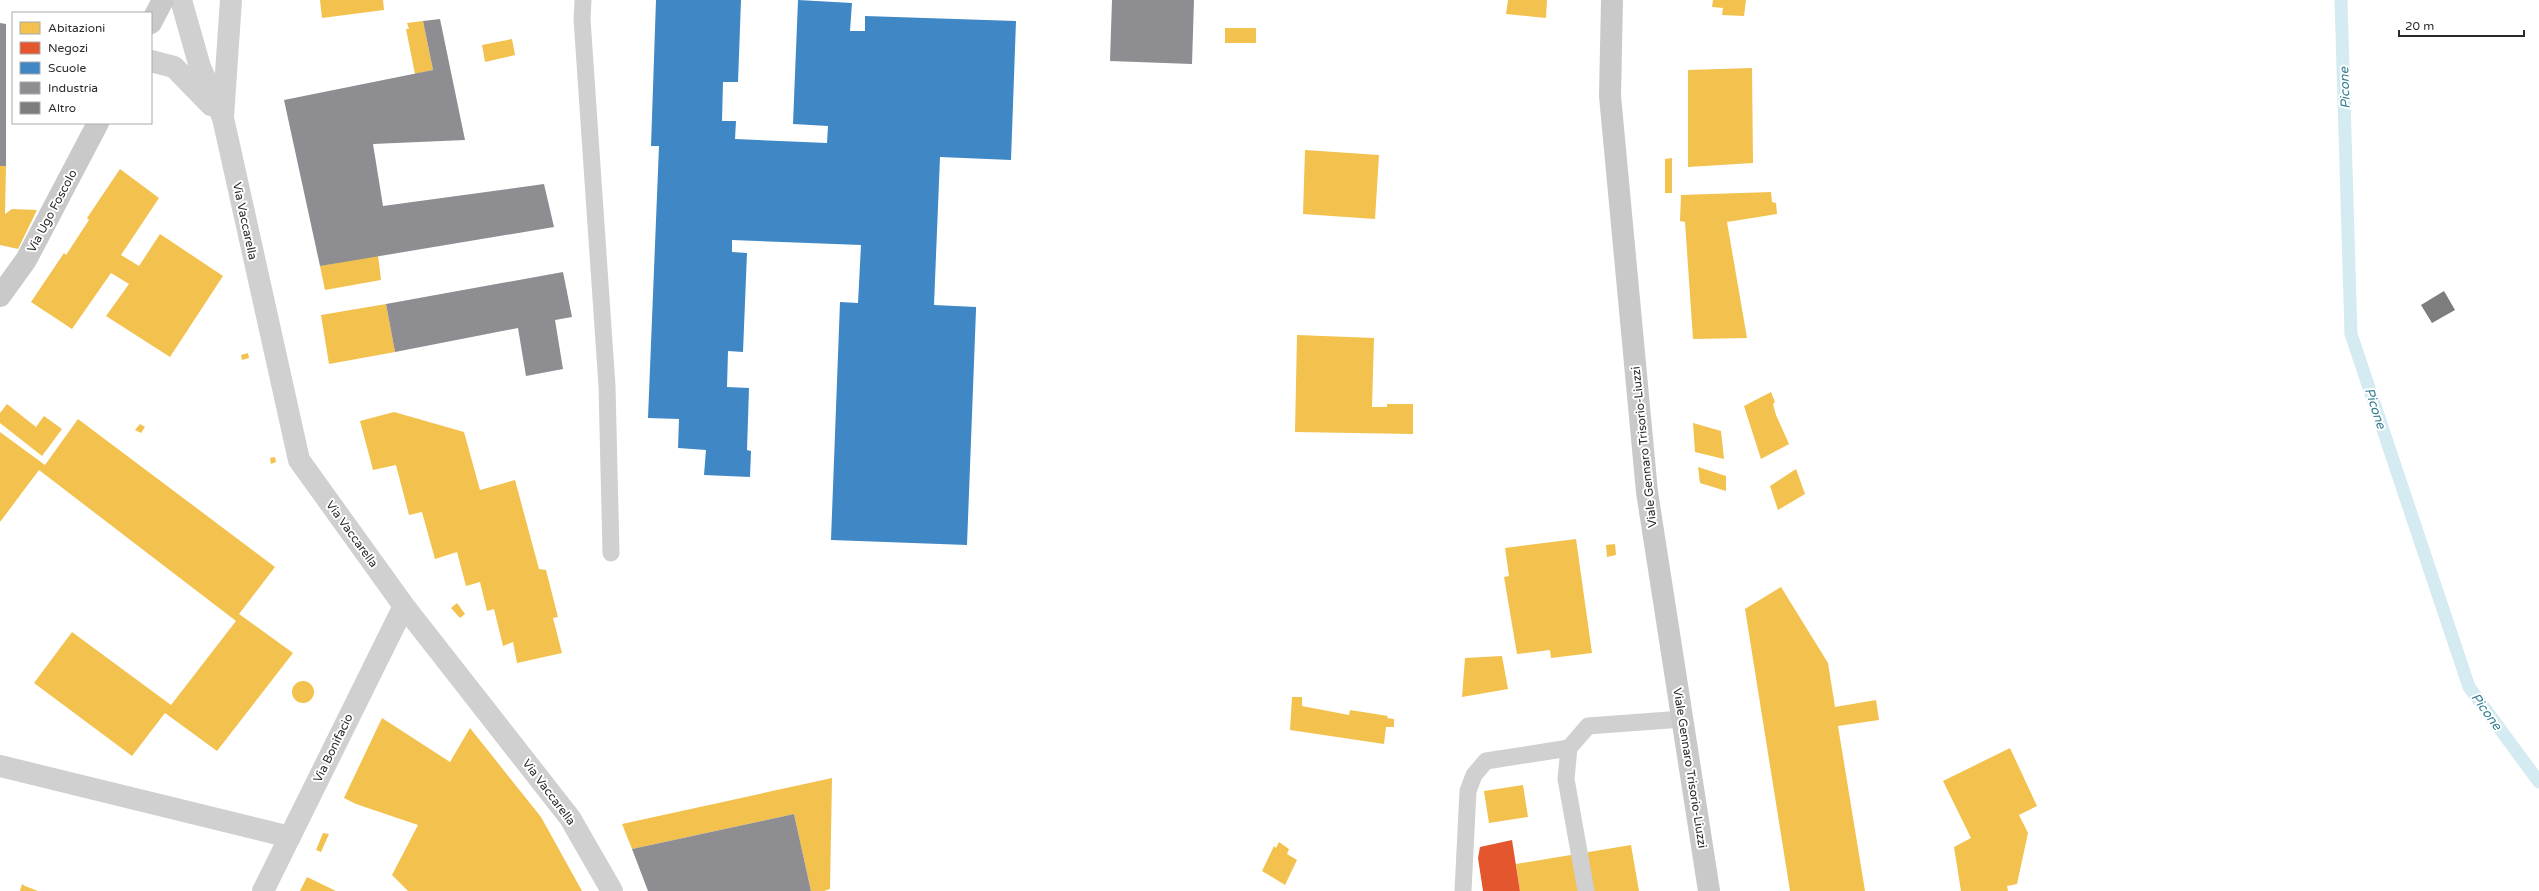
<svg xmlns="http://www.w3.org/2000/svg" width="2539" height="891" viewBox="0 0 2539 891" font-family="'Varela Round',sans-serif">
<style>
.homes{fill:#f2c14e}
.shops{fill:#e4572e}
.schools{fill:#3f88c5}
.industry{fill:#8d8d92}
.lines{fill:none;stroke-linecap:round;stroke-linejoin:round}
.stream{stroke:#d4ebf2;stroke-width:13}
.building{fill:#7d7d7d}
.lane{stroke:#d0d0d0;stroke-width:17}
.street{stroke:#d0d0d0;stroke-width:22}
.secondary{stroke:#c9c9c9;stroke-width:22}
.labels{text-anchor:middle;stroke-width:4;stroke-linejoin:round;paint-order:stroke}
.street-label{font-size:12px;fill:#2b2b2b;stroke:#fff}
.water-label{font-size:13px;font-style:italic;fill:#347e92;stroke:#fff}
</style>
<rect width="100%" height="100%" fill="#fff"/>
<path class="homes" d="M320,0H383L384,10L322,18Z
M1508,0H1547L1546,18L1506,14Z
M1713,0H1746L1744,16L1722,15L1723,8L1712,7Z
M423,21L433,70L415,74L406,29H409L407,23Z
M1225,28H1256V43H1225Z
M512,39L515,55L485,62L482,45Z
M1752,68L1753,163L1688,167V70Z
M1305,150L1379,155L1375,219L1303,214Z
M1672,158V193H1665V159Z
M0,166H6L5,214L12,209L37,210L18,249L0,245Z
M120,169L159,198L121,255L139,266L160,234L223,276L170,357L106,316L129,284L111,273L72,329L31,302L64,253L66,255L89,220L87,218Z
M1771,192L1772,202L1776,203L1777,214L1727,222L1747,338L1693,339L1685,222L1680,221L1681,195Z
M378,255L381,280L325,290L320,266Z
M386,304L395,352L329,364L321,315Z
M1297,335L1374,338L1372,407H1387V404H1413V434L1295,432Z
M248,353L249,358L242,360L241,355Z
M1771,392L1775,402L1773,404L1776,415L1789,444L1761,459L1744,406Z
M7,404L36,427L44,416L62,429L42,456L0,423V413Z
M394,412L464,432L480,490L515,480L539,569L546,570L558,617L553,618L562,653L517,663L513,642L503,646L494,609L487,611L480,582L466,586L457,552L435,559L422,512L409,515L396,465L373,470L360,421Z
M78,419L275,567L239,614L293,653L217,751L165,713L132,756L34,683L72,632L171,705L236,621L39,470L0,522V432L45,465Z
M1693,423L1721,431L1724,459L1695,452Z
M140,424L145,427L141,433L135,430Z
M275,457L276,462L271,464L270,458Z
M1698,467L1726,476V491L1700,483Z
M1796,469L1805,494L1778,510L1770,486Z
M1576,539L1592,653L1551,658L1550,650L1517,654L1504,577L1509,576L1505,548Z
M1615,544L1616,555L1607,557L1606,545Z
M1781,587L1828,663L1835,707L1876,700L1879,720L1838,726L1865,891H1790L1745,609Z
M457,603L465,614L460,618L451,608Z
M1502,656L1508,689L1462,697L1465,658Z
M292 692a11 11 0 1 1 22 0a11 11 0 1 1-22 0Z
M1292,697H1302V706L1349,715L1350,710L1388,716L1387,718L1394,719V727H1386L1384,744L1290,730Z
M382,718L450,762L470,728L541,817L582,891H408L392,875L418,825L356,804L344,798Z
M2010,748L2037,806L2019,815L2028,833L2017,884L2007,886L2008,891H1961L1954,847L1971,838L1943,781Z
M832,778L830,889L824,891H811L794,814L632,849L622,824Z
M1523,785L1528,817L1489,823L1484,791Z
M323,833L329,834L321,852L316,850Z
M1279,842L1289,849L1287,854L1297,860L1285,885L1262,871L1274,846L1276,848Z
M1631,845L1639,891H1520L1516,864Z
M307,877L336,891H300Z
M22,884L25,886L38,891H20Z"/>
<path class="shops" d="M1512,840L1520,891H1483L1478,858L1480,847Z"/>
<path class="schools" d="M656,0H741L738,82H723L722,121H736L735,139L827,143L828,126L793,124L798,0L852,3L850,31H865V16L1016,21L1011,160L940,157L934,305L976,307V310L967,545L831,540L840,302L858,303L861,245L732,240V252L747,253L743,352L728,351L727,387L749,388L747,450L751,451L750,477L704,475L706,450L678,448L679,419L648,418L659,146H651Z"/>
<path class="industry" d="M1112,0H1194L1192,64L1110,61Z
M440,19L465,140L373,144L383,206L544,184L554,227L320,266L284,100L433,70L423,21Z
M0,23L6,24V166H0Z
M563,272L572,317L555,320L563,369L526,376L518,328L395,352L386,304Z
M794,814L811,891H648L632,849Z"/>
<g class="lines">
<path class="stream" d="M2341,0L2351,334L2469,687L2539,782"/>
</g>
<path class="building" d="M2444,291L2455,310L2432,323L2421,305Z"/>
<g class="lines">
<path class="lane" d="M583,0L582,19L607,386L611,553
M1463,891L1468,791L1474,775L1486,761L1569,748
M1586,891L1566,779L1569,748L1588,726L1682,719"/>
<path class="street" d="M181,0L200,67L223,118L299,460L404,606L570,818L612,891
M151,61L174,67L211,105
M223,117L231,0
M0,766L290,837
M263,891L404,606"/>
<path class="secondary" d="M1612,0L1610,96L1647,492L1709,891
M151,23L163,0
M0,296L26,260L98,123"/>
</g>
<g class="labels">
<g class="street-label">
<text transform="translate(52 211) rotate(-62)" y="4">Via Ugo Foscolo</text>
<text transform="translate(245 221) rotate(78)" y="4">Via Vaccarella</text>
<text transform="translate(1644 447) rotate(-96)" y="4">Viale Gennaro Trisorio-Liuzzi</text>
<text transform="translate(352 534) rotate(54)" y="4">Via Vaccarella</text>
<text transform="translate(333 748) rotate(-64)" y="4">Via Bonifacio</text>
<text transform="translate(1690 768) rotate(81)" y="4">Viale Gennaro Trisorio-Liuzzi</text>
<text transform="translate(549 792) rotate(53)" y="4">Via Vaccarella</text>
</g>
<g class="water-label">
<text transform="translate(2344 88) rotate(-92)" y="5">Picone</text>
<text transform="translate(2376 408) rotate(72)" y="5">Picone</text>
<text transform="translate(2487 711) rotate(54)" y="5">Picone</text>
</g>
</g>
<rect x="12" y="12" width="140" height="112" fill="#ffffff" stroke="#aaaaaa"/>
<rect x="20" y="22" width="20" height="12" fill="#f2c14e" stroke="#aaaaaa"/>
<text x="48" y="32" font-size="12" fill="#2b2b2b">Abitazioni</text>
<rect x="20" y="42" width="20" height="12" fill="#e4572e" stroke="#aaaaaa"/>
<text x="48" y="52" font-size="12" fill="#2b2b2b">Negozi</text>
<rect x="20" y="62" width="20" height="12" fill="#3f88c5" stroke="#aaaaaa"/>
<text x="48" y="72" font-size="12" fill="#2b2b2b">Scuole</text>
<rect x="20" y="82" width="20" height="12" fill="#8d8d92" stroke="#aaaaaa"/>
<text x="48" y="92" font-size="12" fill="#2b2b2b">Industria</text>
<rect x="20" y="102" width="20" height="12" fill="#7d7d7d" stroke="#aaaaaa"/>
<text x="48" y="112" font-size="12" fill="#2b2b2b">Altro</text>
<path d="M2399 30v6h125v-6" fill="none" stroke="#2b2b2b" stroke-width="2"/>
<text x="2405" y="30" font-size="12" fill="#2b2b2b" stroke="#ffffff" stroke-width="3" paint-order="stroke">20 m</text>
</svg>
